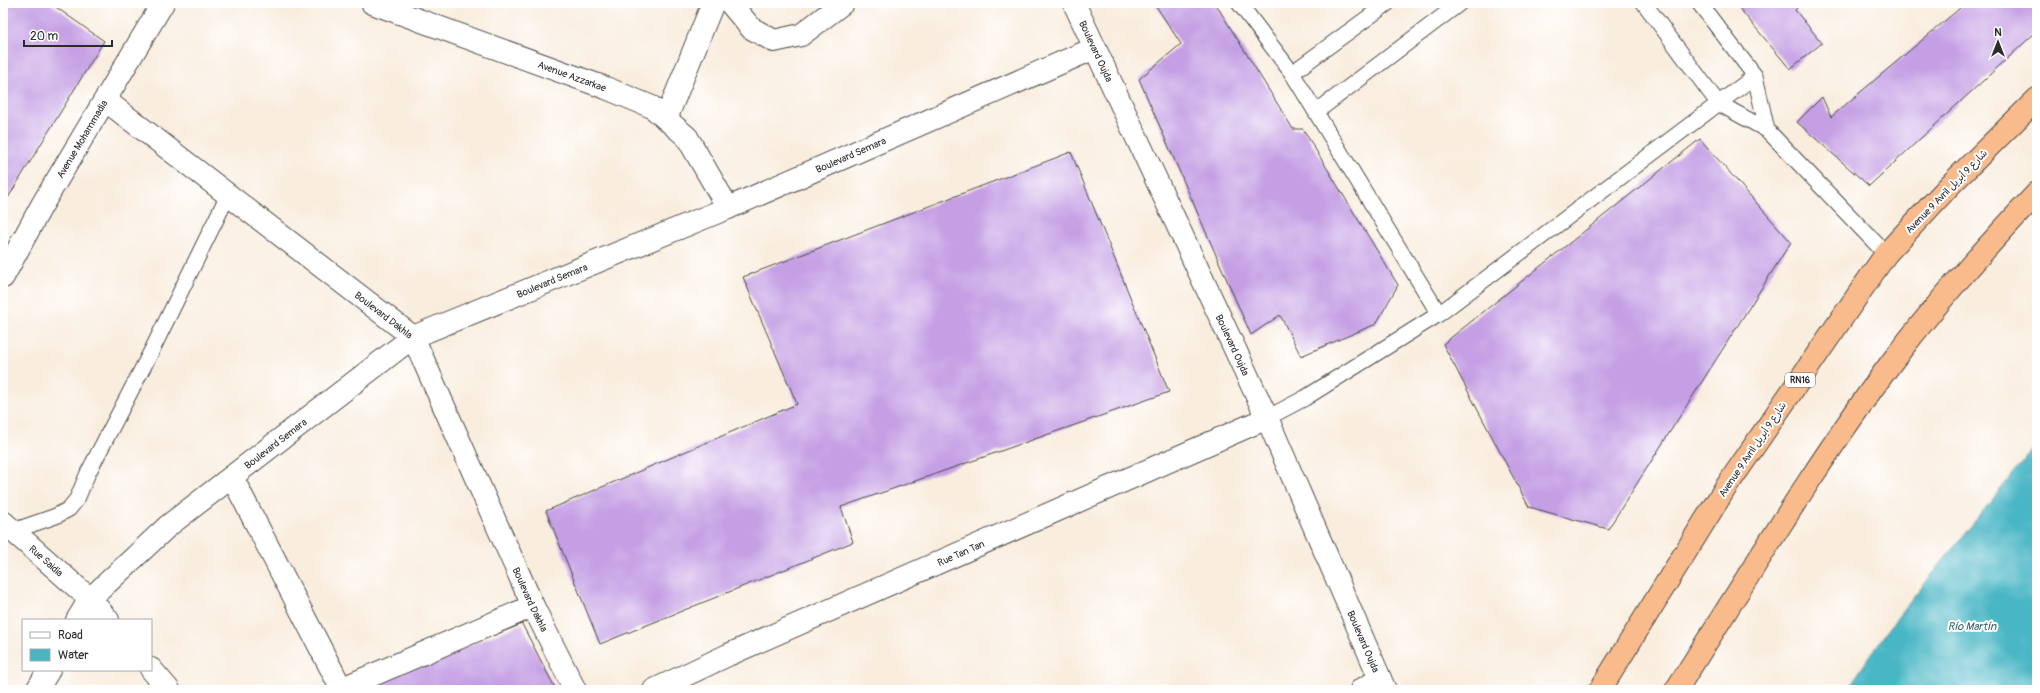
<svg xmlns="http://www.w3.org/2000/svg" width="2040" height="693" viewBox="0 0 2040 693" font-family="Pangolin,'Playpen Sans Arabic',sans-serif">
<style>
.water{fill:#49b6c5;stroke:#3a7078}
.building{fill:#c49fe4}
.lines{fill:none;stroke-linecap:round;stroke-linejoin:round}
.service-casing{stroke:#4a4846;stroke-width:17}
.minor-casing{stroke:#4a4846;stroke-width:24}
.trunk-casing{stroke:#4a4846;stroke-width:24}
.service{stroke:#fff;stroke-width:15}
.minor{stroke:#fff;stroke-width:22}
.trunk{stroke:#fabb8c;stroke-width:22}
.labels{text-anchor:middle;stroke-width:4;stroke-linejoin:round;paint-order:stroke}
.shield{fill:#fff;stroke:#6b6b6b;stroke-width:1}
.shield-label{font-size:9px;font-weight:bold;fill:#2b2b2b}
.street-label{font-size:10px;fill:#2b2b2b;stroke:#fff}
.water-label{font-size:11px;font-style:italic;fill:#376369;stroke:#fff}
</style>
<rect width="100%" height="100%" fill="#fff"/>
<filter id="ink" filterUnits="userSpaceOnUse"><feTurbulence type="fractalNoise" baseFrequency=".025" numOctaves="2"/><feDisplacementMap in="SourceGraphic" scale="8" xChannelSelector="R" yChannelSelector="G"/><feConvolveMatrix kernelMatrix="1 2 1 2 8 2 1 2 1" color-interpolation-filters="sRGB"/></filter>
<filter id="wash" filterUnits="userSpaceOnUse"><feTurbulence type="fractalNoise" baseFrequency=".012" numOctaves="4" result="noise"/><feDisplacementMap in="SourceGraphic" scale="16" xChannelSelector="R" yChannelSelector="G"/><feGaussianBlur stdDeviation="0.9" result="paint"/><feColorMatrix in="noise" values="0 0 0 0 0 0 0 0 0 0 0 0 0 0 0 0 0 1.4 0 .05"/><feComposite in="paint" operator="in"/></filter>
<g filter="url(#wash)">
<rect width="100%" height="100%" fill="#f9edde"/>
<path class="water" d="M2037,444V690H1847L1889,628Z"/>
<g id="blocks">
<path class="building" d="M3,3H50L104,41L3,206Z
M1154,3H1215L1293,129H1303L1398,285L1376,324L1301,356L1280,315L1251,335L1139,79L1181,44Z
M1735,3H1802L1795,10L1822,43L1790,69Z
M1966,3H2037V31L1869,186L1797,122L1822,97L1831,117Z
M1700,139L1791,242L1608,529L1529,507L1443,344Z
M1071,152L1169,392L841,507L853,542L600,644L546,511L797,404L743,277Z
M522,624L556,690H358Z"/>
</g>
</g>
<g filter="url(#ink)">
<use href="#blocks" fill-opacity="0" stroke="#4a4846" stroke-width="1"/>
<g class="lines">
<defs>
<path id="service" d="M1239,3L1292,73L1439,314
M1644,3L1718,103L1767,130L1886,254
M1699,3L1755,76L1767,130
M1292,73L1388,3
M1316,112L1460,3
M1267,418L1305,398L1439,314L1755,76
M13,531L56,516L69,509L77,499L88,473L152,350L228,195"/>
<g id="minor">
<path id="s1" d="M372,3L606,88L652,107L687,137L728,208"/>
<path d="M730,3L751,28L774,41L801,35L843,3"/>
<path id="s2" d="M1074,3L1267,418L1385,690"/>
<path id="s3" d="M105,100L413,337L533,606L575,690"/>
<path d="M666,119L713,3"/>
<path id="s4" d="M3,277L42,205L163,3"/>
<path d="M232,477L341,688"/>
<path id="s5" d="M3,522L90,599L108,620"/>
<path id="s6" d="M77,620L90,599L168,526L413,337L728,208L1095,48"/>
<path d="M151,669L169,690"/>
<path d="M37,690L49,670"/>
<path d="M338,690L533,606"/>
<path id="s7" d="M654,690L728,655L1267,418"/>
<path d="M1361,690L1380,679"/>
</g>
<path id="trunk" d="M1600,690L1724,490L1886,254L1951,184L2037,99
M1676,690C1747,579 1815,465 1894,359C1938,301 1987,246 2037,193"/>
</defs>
<use href="#service" class="service-casing"/>
<use href="#minor" class="minor-casing"/>
<use href="#trunk" class="trunk-casing"/>
<use href="#service" class="service"/>
<use href="#minor" class="minor"/>
<use href="#trunk" class="trunk"/>
</g>
</g>
<g class="labels">
<rect class="shield" x="1785" y="373" width="30" height="14" rx="3"/>
<g class="shield-label">
<text x="1800" y="383">RN16</text>
</g>
<g class="street-label">
<text dy="4" stroke="none"><textPath href="#s2" startOffset="53">Boulevard Oujda</textPath></text>
<text dy="4" stroke="none"><textPath href="#s1" startOffset="213">Avenue Azzarkae</textPath></text>
<text dy="4" stroke="none"><textPath href="#s4" startOffset="159">Avenue Mohammadia</textPath></text>
<text dy="4" stroke="none"><textPath href="#s6" startOffset="915">Boulevard Semara</textPath></text>
<text transform="translate(1946 191) rotate(-46)" y="4">Avenue 9 Avril شارع 9 أبريل</text>
<text dy="4" stroke="none"><textPath href="#s6" startOffset="591">Boulevard Semara</textPath></text>
<text dy="4" stroke="none"><textPath href="#s3" startOffset="352">Boulevard Dakhla</textPath></text>
<text dy="4" stroke="none"><textPath href="#s2" startOffset="377">Boulevard Oujda</textPath></text>
<text dy="4" stroke="none"><textPath href="#s6" startOffset="267">Boulevard Semara</textPath></text>
<text transform="translate(1752 449) rotate(-56)" y="4">Avenue 9 Avril شارع 9 أبريل</text>
<text dy="4" stroke="none"><textPath href="#s7" startOffset="336">Rue Tan Tan</textPath></text>
<text dy="4" stroke="none"><textPath href="#s5" startOffset="58">Rue Saidia</textPath></text>
<text dy="4" stroke="none"><textPath href="#s3" startOffset="676">Boulevard Dakhla</textPath></text>
<text dy="4" stroke="none"><textPath href="#s2" startOffset="701">Boulevard Oujda</textPath></text>
</g>
<g class="water-label">
<text x="1972" y="630">Río Martín</text>
</g>
</g>
<rect width="2040" height="693" fill="none" stroke="#fff" stroke-width="16"/>
<rect x="22" y="619" width="130" height="52" fill="#ffffff" stroke="#aaaaaa"/>
<rect x="30" y="632" width="20" height="6" fill="#ffffff" stroke="#aaaaaa"/>
<text x="58" y="639" font-size="12" fill="#2b2b2b">Road</text>
<rect x="30" y="649" width="20" height="12" fill="#49b6c5" stroke="#aaaaaa"/>
<text x="58" y="659" font-size="12" fill="#2b2b2b">Water</text>
<g transform="translate(1998 42)" stroke="#ffffff" stroke-width="3" paint-order="stroke">
<path d="M0-3L7 15L0 10L-7 15Z" fill="#2b2b2b"/>
<text y="-6" font-size="11" font-weight="bold" text-anchor="middle" fill="#2b2b2b">N</text>
</g>
<path d="M24 40v6h88v-6" fill="none" stroke="#2b2b2b" stroke-width="2"/>
<text x="30" y="40" font-size="12" fill="#2b2b2b" stroke="#ffffff" stroke-width="3" paint-order="stroke">20 m</text>
</svg>
